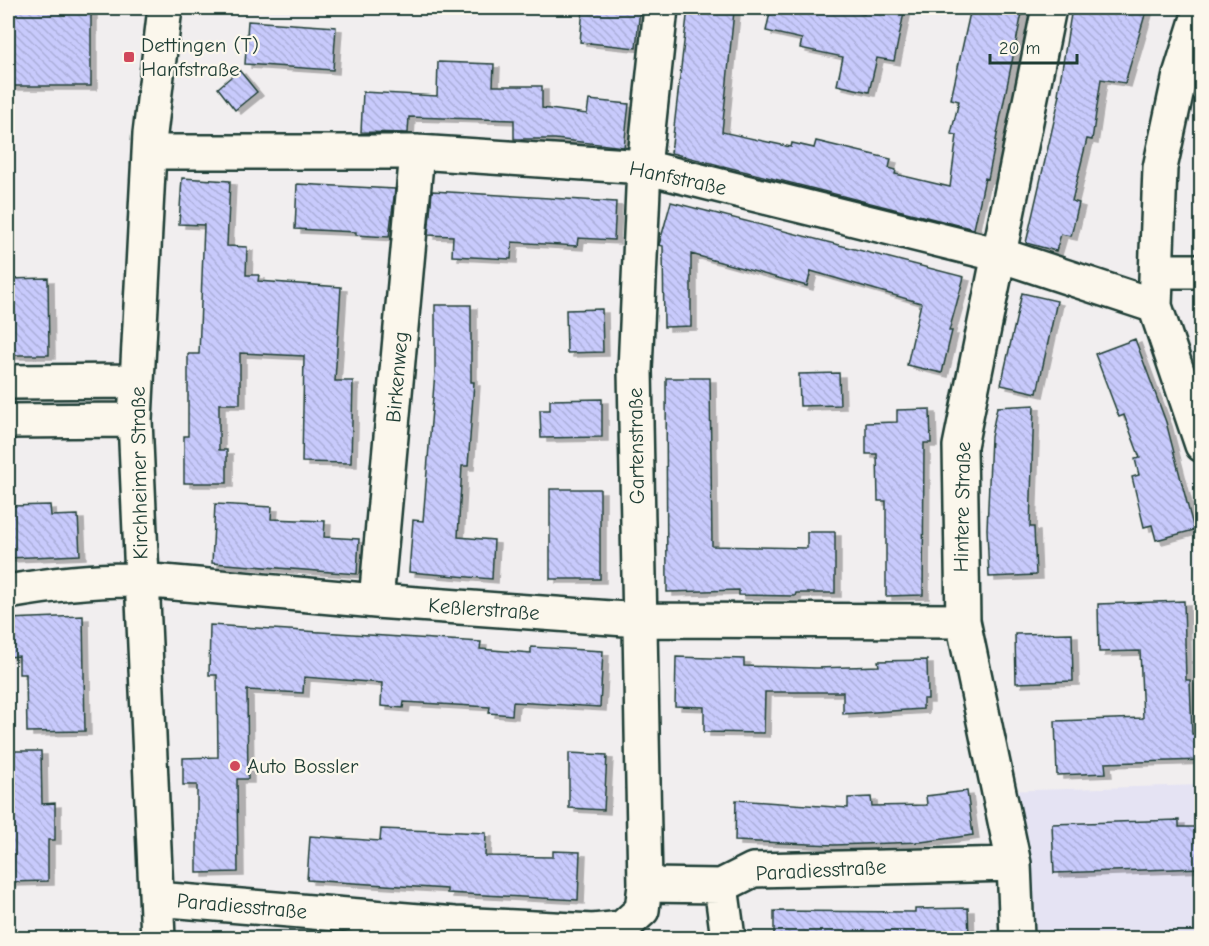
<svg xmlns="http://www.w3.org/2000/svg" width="1209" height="946" viewBox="0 0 1209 946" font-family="'Comic Neue',sans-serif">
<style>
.built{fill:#e5e3f3}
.building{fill:url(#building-back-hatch);stroke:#1f3d34;stroke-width:1.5;filter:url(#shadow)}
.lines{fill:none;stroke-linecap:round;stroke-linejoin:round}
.minor-casing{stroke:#1f3d34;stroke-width:38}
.minor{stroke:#fbf7ec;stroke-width:33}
.poi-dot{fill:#d1495b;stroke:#fbf7ec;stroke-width:2}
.labels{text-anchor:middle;stroke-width:4.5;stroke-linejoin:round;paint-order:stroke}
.poi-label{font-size:21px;fill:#1f3d34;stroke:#fbf7ec;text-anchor:start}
.street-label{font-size:21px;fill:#1f3d34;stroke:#fbf7ec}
</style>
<defs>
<pattern id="building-back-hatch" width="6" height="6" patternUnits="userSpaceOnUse" patternTransform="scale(1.5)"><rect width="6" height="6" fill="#c8cafc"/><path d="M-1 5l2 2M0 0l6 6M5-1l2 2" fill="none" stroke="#abaed9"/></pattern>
<filter id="shadow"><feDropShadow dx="6" dy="4" stdDeviation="0" flood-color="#0004"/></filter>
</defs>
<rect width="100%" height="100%" fill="#f1eeef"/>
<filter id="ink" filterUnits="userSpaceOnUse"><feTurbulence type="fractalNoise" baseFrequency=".0167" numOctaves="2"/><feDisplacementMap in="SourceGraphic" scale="12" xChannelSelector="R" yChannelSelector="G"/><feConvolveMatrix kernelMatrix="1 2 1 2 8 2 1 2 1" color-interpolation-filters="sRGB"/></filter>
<g filter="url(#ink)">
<path class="built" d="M1201,785V938H1009L1001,791Z"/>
<path class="building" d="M8,8H91V86H8Z
M583,8H640L636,48L580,42Z
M688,8H728L727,10L734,11L722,132L791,147L792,143L814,148L816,141L891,159L889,168L896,170L895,174L950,187L957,135L951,134L959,101L951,99L971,8H1023L988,179L985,178L974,229L671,153Z
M771,8H831L864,14L865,8H905L894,61L877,58L869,92L837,85L843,57L800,48L802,39L766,31Z
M1072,8H1147L1125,83L1101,79L1092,140L1087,139L1072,201L1079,203L1071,236L1061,234L1056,251L1026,243L1060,95L1058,94Z
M248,21L336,27L333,70L245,64Z
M438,62L494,64L493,86H542V108L587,114L589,100L629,104L624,147L555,139H514V120L409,117L408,133L361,132L363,92L437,96Z
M239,70L257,92L235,110L218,88Z
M182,178L230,181L227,246L247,247L246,275H259L258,281L341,287L335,381H353L351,463L302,462L304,356L240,353V404H219V450H227V483H184V436H188V354H199L204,225L179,224Z
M297,184L395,189L389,237L356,235V232L295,229Z
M432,191L616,202L614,240L578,238L577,246L512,242L511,259L452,256L453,236L428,235Z
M671,202L964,277L949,331H952L942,373L907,365L921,303L811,271L807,286L691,254V326L664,327L663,246L659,245Z
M48,278L49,355H8V279Z
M1022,293L1057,301L1037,393L1001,385Z
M435,305H471V382H474L468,466H462L458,537L494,540L492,579L409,572L413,520L423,521L435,372Z
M602,309L603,352L567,353L566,310Z
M1135,339L1166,422L1194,530L1156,540L1152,525L1144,527L1132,477L1139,475L1135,459L1140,458L1124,415L1119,417L1095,354Z
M839,373L840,405L800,406L799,374Z
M666,378H710L712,546L807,548V532H835V593H796L795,596L739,595V590L667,592Z
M602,399V437L541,438L540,410H550V400Z
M1034,405L1030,527H1034L1036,575L989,577L987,529L991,437L997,407Z
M930,409L931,443H924L923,595L886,596V501H878L877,454H866V423L897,422V410Z
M550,489H600V579H550Z
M215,504L272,507L271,519L325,521L324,537L359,539L357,574L212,563Z
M50,505L51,516L78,515L80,555L8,558V506Z
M1184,601L1186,680H1190L1192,734H1202V760L1105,763L1106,773L1057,775L1055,721L1143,718L1140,651L1099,652L1098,604Z
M83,616L85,731L27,732L26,674H19V656L8,657V619Z
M210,625L481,642L480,649L531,653V647L603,651L600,707L513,702L512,715L489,713L490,707L404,702L403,708L381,706L382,683L304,677L303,693L247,690L248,779H237L238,872L197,873V785H183V758L218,757L217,675H209Z
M1072,633L1073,681L1016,683L1015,634Z
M676,657L744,659V666L817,668L879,666L878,661L927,660L928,699H923V709L843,714V692H765L764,733L704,732V707L675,706Z
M8,751H41L42,804L55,803V840H48V881L8,882Z
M569,753L607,755L604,810L569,808Z
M967,791L973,835L921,842L834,845L735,841L736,800L848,808V798L871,797L872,806L927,805L926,796Z
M1179,820V827H1202V868L1054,873L1052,824Z
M381,829L486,833L485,856L553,857V851L580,852L578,900L447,893V889L307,880L310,836L380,841Z
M968,908L969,939H774V911L915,912V909Z"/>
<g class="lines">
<defs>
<path id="minor" d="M1201,8L1180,75L1160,168L1155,306L1202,445
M149,152H417L644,167L1000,255L1155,306
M1157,271H1202
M8,382L136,381
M8,421L135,420
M8,592C52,584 96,579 141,580L376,601L639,620L963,621
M376,601L417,152
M645,885L635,370L644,167L661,8
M721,886L728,938
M157,899L455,924L593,931L622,928L642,910L645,885L721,886L753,870L1014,864
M158,938L135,420L150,134L165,8
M1017,938L1014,864L963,621L960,446L1049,8"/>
</defs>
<use href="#minor" class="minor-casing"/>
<use href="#minor" class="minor"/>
</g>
</g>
<g class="poi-dot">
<rect x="123" y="51" width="12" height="12" rx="3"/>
<circle cx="235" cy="766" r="6"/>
</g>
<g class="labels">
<g class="poi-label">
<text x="141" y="52">Dettingen (T)<tspan x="141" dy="24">Hanfstraße</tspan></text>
<text x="247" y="773">Auto Bossler</text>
</g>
<g class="street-label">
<text transform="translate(678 178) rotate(12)" y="7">Hanfstraße</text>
<text transform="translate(397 377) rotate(-85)" y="7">Birkenweg</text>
<text transform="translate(636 446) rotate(-91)" y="7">Gartenstraße</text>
<text transform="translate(139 473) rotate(-91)" y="7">Kirchheimer Straße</text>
<text transform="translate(962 507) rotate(-89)" y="7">Hintere Straße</text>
<text transform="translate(484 609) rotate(4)" y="7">Keßlerstraße</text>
<text transform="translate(821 870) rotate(-3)" y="7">Paradiesstraße</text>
<text transform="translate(242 906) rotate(5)" y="7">Paradiesstraße</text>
</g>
</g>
<rect width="1209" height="946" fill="none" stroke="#fbf7ec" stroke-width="30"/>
<rect x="15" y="15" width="1179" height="916" fill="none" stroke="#1f3d34" stroke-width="2" filter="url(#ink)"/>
<path d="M990 54v9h87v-9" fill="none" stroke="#1f3d34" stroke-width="3"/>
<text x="999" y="54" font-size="18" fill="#1f3d34" stroke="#fbf7ec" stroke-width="4.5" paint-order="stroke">20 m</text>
</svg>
